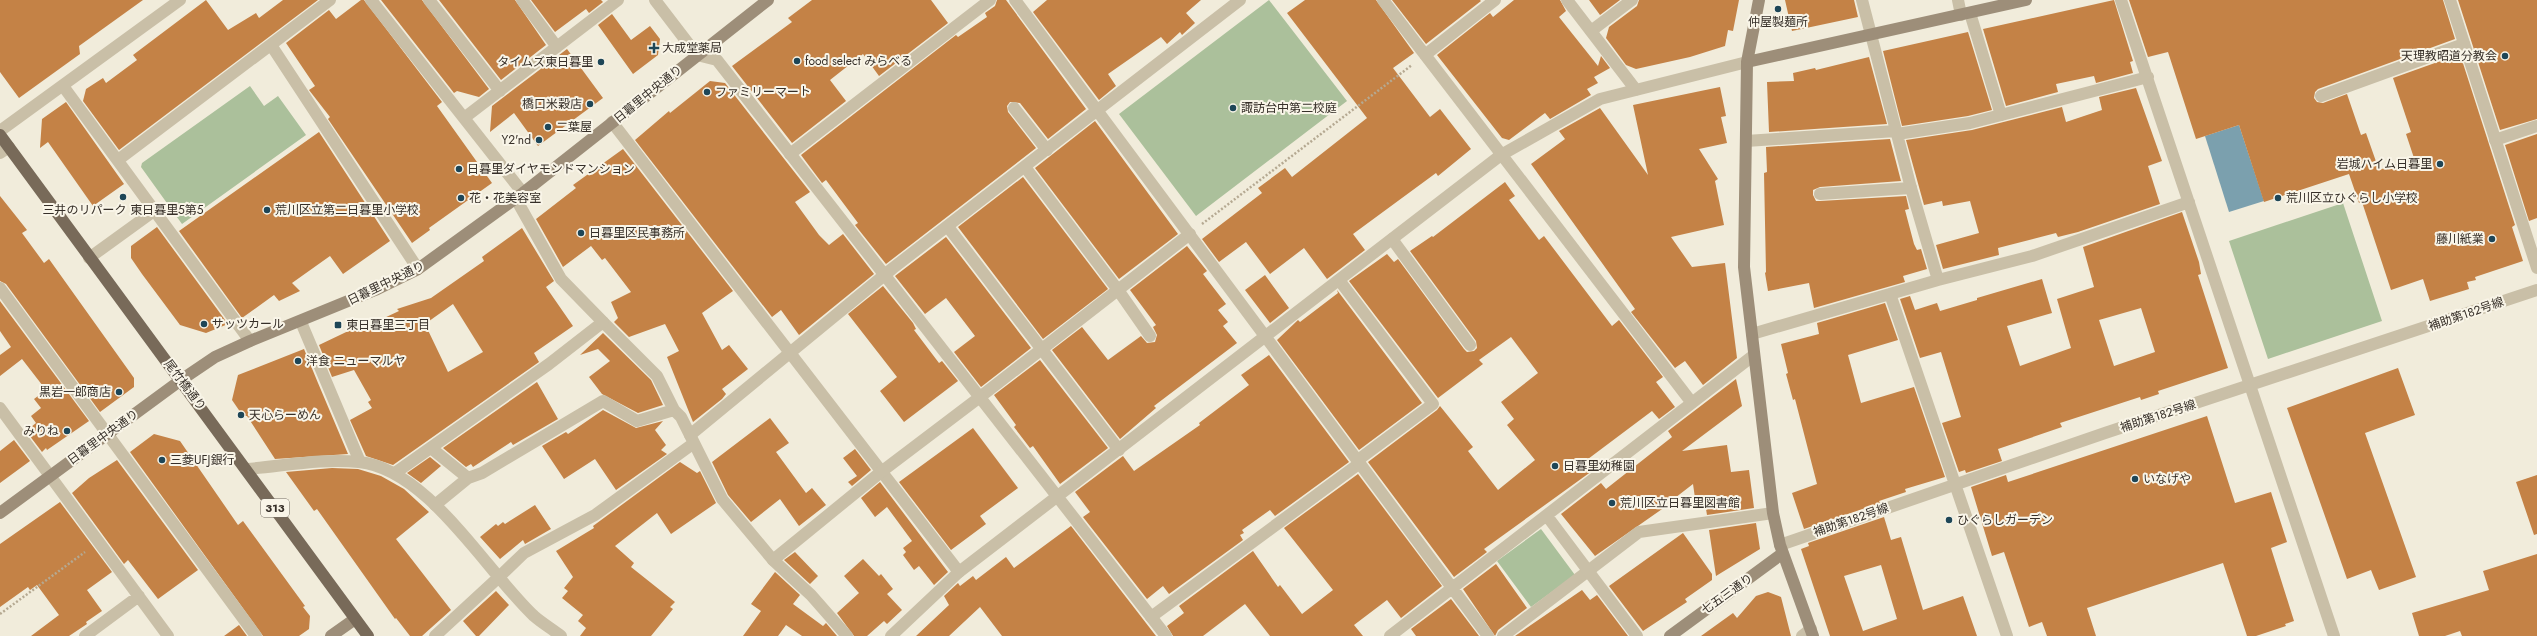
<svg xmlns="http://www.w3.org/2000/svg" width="2537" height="636" viewBox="0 0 2537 636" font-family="Jost,'Noto Sans JP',sans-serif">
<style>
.green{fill:#abc09b}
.water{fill:#7ba0ae}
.building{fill:#c48246;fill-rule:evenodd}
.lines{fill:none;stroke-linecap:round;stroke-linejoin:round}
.path{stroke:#b5a992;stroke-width:2.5;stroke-dasharray:2 2;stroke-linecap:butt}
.lane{stroke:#c9bfa7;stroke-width:12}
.street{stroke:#c9bfa7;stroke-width:12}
.secondary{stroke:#9d8e79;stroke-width:12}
.primary{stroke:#786a59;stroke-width:12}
.poi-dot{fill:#1e4657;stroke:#f9f5e8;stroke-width:1.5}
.labels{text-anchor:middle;stroke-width:4;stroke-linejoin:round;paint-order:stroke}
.shield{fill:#f9f5e8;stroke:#706a62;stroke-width:1}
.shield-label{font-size:11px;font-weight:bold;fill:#362f28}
.poi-label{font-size:12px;fill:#362f28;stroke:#f9f5e8;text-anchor:start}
.street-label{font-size:12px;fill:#362f28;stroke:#f9f5e8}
</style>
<rect width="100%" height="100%" fill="#f1ecdb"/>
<path class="green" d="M1269,0L1347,101L1196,216L1119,114Z
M250,86L264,106L278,96L306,135L182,224L141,167L142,163Z
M2343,203L2382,321L2268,359L2229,241Z
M1541,529L1575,575L1531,607L1497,561Z"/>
<path class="water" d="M2239,125L2264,201L2229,212L2205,136Z"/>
<path class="building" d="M0,0H143L79,46L80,54L19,98L0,72Z
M206,0L228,30L256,13L259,18L283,0H318L119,150L83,101L86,89L103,78L106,83L137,60L133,55Z
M361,0H364L442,102L437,106L492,183L429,228L430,230L412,243L328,119L330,117L309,90L315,86L286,43L329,10L336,19Z
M381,0H422L489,89L479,97L457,91L454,93Z
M439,0H515L546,45L501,80Z
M531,0H601L603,2L589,13L586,9L555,32Z
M812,0H931L948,23L879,76L863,54L830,80L846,101L792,143L732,66L792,22L788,18Z
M997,0H1006L1086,109L1048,139L1020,103L1010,102L1007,106L1008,112L1036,148L886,264L855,225L858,223L826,180L822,183L801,155L956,35L958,37L987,17L985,13L995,6Z
M1047,0H1201L1186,13L1195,23L1182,35L1180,32L1167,44L1161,37L1108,74L1116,86L1099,100L1033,12Z
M1305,0H1376L1414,53L1393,68L1430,117L1440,109L1471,149L1438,176L1436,173L1353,234L1365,250L1327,279L1304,248L1270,274L1246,242L1219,262L1202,239L1262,193L1258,188L1285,168L1292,177L1367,118L1287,13Z
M1392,0H1480L1481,1L1426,44Z
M1514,0H1560L1566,11L1559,17L1598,66L1601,56L1610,68L1594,77L1598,83L1587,89L1591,95L1550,119L1545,113L1509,140L1502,138L1437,55L1490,13L1493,17Z
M1589,0H1620L1600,15Z
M1639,0H1739L1733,31L1728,30L1725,46L1690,57L1636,69L1626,65L1606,38L1609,27L1637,6Z
M1785,0H1854L1858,17L1792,31Z
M2114,0L2133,61L2130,62L2133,73L2096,83L2094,76L2056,84L2058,92L2006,106L1983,29Z
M2129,0H2443L2455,39L2318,89L2315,92L2314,98L2317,102L2323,103L2347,94L2361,135L2366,133L2379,170L2414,158L2406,134L2411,132L2393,78L2460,54L2515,225L2512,227L2523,261L2475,277L2476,280L2467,282L2469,289L2430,301L2423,279L2391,290L2362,202L2359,203L2349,174L2264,202L2239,125L2196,139L2168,52L2148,57Z
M2458,0H2537V119L2500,130Z
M612,14L631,40L650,26L660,39L658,55L633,74L598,25Z
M1968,32L1992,110L1968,116L1902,126L1883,51Z
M567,49L603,98L538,146L514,113L490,132L492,106Z
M1869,57L1887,124L1769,132L1767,82L1794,81L1793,73L1815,68L1816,70Z
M710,81L725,83L810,192L795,202L819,235L829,245L843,234L874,274L799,335L781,310L772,317L635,140L669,111L670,113Z
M1720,87L1726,116L1721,117L1727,143L1699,149L1718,179L1715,181L1724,225L1671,237L1692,267L1725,263L1737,358L1703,385L1685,361L1675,368L1631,312L1635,309L1531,164L1565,139L1559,131L1600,108L1648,175L1633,105Z
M2136,88L2162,161L2148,166L2160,204L2078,232L2058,237L2056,233L1998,248L1999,255L1943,269L1936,245L1979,233L1970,201L1943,206L1942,201L1924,205L1906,140L1972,130L2062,107L2066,122L2102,110L2099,97Z
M66,102L124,184L93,206L48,142L40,148L42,119Z
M1095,121L1178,234L1119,279L1035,168Z
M319,132L390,241L343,274L330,256L292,283L300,291L279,301L274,295L242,318L179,231Z
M2537,134V218L2529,221L2505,145Z
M1890,139L1901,181L1820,187L1813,190V195L1816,201H1820L1906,196L1909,209L1905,210L1914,244L1917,250L1921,249L1927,269L1903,276L1905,282L1814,308L1809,283L1768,291L1765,273L1766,272L1764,173L1767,172L1766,147Z
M623,149L733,291L702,313L722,350L729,345L748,369L722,389L726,394L722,399L693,422L667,357L679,351L665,324L629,337L614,322L618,318L611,302L631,292L605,258L602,260L591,246L563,267L536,219L576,188L573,185Z
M1023,177L1108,289L1043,339L958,227Z
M1505,182L1515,196L1509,200L1539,240L1544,236L1612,326L1619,320L1663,377L1656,382L1675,407L1659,419L1652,411L1584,462L1592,471L1484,549L1487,552L1454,577L1368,462L1437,410L1440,406L1473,447L1468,451L1498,490L1535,460L1507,425L1514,419L1501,402L1538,373L1511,337L1479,360L1483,364L1438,398L1349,281L1387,254L1394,262L1398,259L1464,349L1467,352L1474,351L1477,348L1476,341L1410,251L1432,236L1433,237Z
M0,196L27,230L22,233L44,263L49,259L134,378V387L100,412L6,284L0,281Z
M2182,212L2199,262L2201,274L2198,275L2228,368L2158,391L2159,394L2141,400L2140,397L2060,423L2062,427L1998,449L2002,461L1966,473L1965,470L1959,472L1942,423L1961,417L1941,352L1920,358L1900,299L1910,296L1915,310L1937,303L1940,311L1977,300V298L2042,279L2052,313L2007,326L2020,366L2071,348L2057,299L2094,287L2083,247ZM2141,308L2155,352L2114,366L2099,320Z
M157,227L228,324L206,333L180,325L142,274L131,258V246Z
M522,228L554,281L546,287L573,326L534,353L539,362L393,465L366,456L350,420L372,408L368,402L371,400L354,370L332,377L319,345L363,324L365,327L399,311L397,309L431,298L484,261L482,257ZM453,304L483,352L448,372L425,324Z
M946,237L1031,348L981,387L954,352L975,336L946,298L925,314L895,276Z
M1187,246L1207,271L1203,274L1226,304L1218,310L1228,322L1223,326L1237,343L1154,406L1156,408L1120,439L1052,350L1082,327L1108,360L1141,336L1147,343L1155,342L1157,335L1153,327L1156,325L1130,290Z
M1265,275L1289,308L1270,323L1245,290Z
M883,286L913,323L916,329L914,330L939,363L942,361L958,381L904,422L880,391L897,377L848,314Z
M1337,290L1422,403L1359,450L1277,340L1298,320L1300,322L1338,293Z
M0,301L89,421L47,450L46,448L42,452L26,431L36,423L31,416L41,408L34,399L46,390L22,359L0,376V355L11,347L0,331Z
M1885,303L1898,340L1848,355L1861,403L1914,387L1945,477L1905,489L1906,492L1879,501L1880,503L1804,529L1792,493L1817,484L1795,399L1793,400L1786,374L1788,373L1781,344L1819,334L1817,323Z
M603,333L651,380L663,405L638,413L602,394L589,377L610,361L598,349L580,355Z
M304,349L318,383L348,454L275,459L247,416H243L232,400L238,375Z
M1269,355L1349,462L1275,516L1270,510L1242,530L1244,533L1240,535L1243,540L1169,594L1163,586L1147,599L1083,517L1090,512L1075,492L1123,456L1134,471L1200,425L1199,423L1249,385L1241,375Z
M1040,360L1108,448L1060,484L1033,446L1030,448L1014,427L1016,425L994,395Z
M2398,368L2415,415L2365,433L2416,577L2379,590L2371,570L2347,579L2287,408Z
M1736,379L1742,406L1682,451L1727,445L1731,472L1749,470L1754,508L1707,515L1704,497L1695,498L1693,484L1671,501L1662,503L1665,507L1595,556L1561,514L1601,483L1606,489L1672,437L1668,431Z
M537,382L558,419L513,445L511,442L473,467L471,464L466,467L443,448Z
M603,410L636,428L663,421L655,430L666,445L661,450L667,454L616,490L595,459L564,479L542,446L566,432L568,434Z
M2207,416L2235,503L2271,492L2287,542L2271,548L2294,621L2285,624L2286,626L2256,636H2247L2223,563L2087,608L2096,636H2047L2042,622L2029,627L2004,552L1992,556L1971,487L2006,475L2008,482Z
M770,418L789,443L776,452L806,493L812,488L826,505L799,526L780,499L751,522L728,495L712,462Z
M973,428L1018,488L980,516L986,524L951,550L899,482Z
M154,434L180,441L238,525L243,521L305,606L303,607L310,616L309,629L299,636H263L130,452Z
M14,440L30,461L0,483V451Z
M855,449L871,470L852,486L848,482L857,476L843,458Z
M430,457L441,466L421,483L407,473Z
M117,460L198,570L158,599L128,560L124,564L72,493L89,478Z
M680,462L697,473L700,471L716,503L671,534L657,513L615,546L634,563L631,567L675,602L670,607L673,609L651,636H580L586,628L578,621L583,615L562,598L568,591L564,588L573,577L556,551L594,528L593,526Z
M332,468L358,469L381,476L404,489L429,512L396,539L451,610L422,636H410L396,618L395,619L317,509L314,511L286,472Z
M1358,474L1442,586L1401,618L1387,600L1354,625L1363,636H1270L1245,604L1203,636H1173L1167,626L1184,613L1179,606L1253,551L1278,587L1280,585L1302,614L1333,590L1284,528Z
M2537,475V534L2534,535L2516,482Z
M880,482L948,572L934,585L919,566L914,570L903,555L906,552L903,548L912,541L887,507L875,517L861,498Z
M60,502L112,572L87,590L102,611L86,622L87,624L69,636H31L59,615L37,585L30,590L28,587L0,607V544Z
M535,505L551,529L525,544L523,540L500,559L480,537L496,524L498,526L503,522L505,524Z
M1884,517L1891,540L1901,537L1923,610L1963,596L1977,636H1830L1801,549L1809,546L1808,543ZM1881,565L1897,619L1863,631L1844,576Z
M1756,523L1760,549L1716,576L1709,530Z
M1071,526L1156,636H1002L980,607L949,636H916L949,605L944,596L958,583L960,586L973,576L976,580L1006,557L1014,568Z
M1683,533L1712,574V580L1685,599L1687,602L1643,631L1609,586Z
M795,552L818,576L810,584L784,560Z
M2537,554V636H2462L2460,631L2445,636H2419L2412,613L2489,590L2483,571Z
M863,559L879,576L881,574L893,589L887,594L902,610L887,624L884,621L867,636H854L837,613L859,593L844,576Z
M1496,564L1527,608L1498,630L1495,636L1463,589Z
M775,572L800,595L793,604L823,626L826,623L837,636H802L786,625L778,636H743L761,611L751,604Z
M1582,590L1590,600L1597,595L1628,636H1515Z
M496,591L509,605L479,636H476L463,621Z
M1768,592L1781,597L1791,636H1701L1733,613L1737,618L1756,596Z
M1451,599L1479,636H1416L1411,629Z
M239,625L247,636H224Z"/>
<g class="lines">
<path class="path" d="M1202,224L1412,65
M0,614L85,552"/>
<path class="lane" d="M1958,0L1961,15
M1970,13L2001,115
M1591,31L1632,0
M2321,96L2464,44
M1014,108L1047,150
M612,122L959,572
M2495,140L2537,126
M790,154L990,0
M1025,167L1118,290L1150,336
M1820,194L1911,188
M948,227L1119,450
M1392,239L1470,345
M1339,280L1433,404L1358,460
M0,288L256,636
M301,322L360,462
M980,397L1190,234
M431,448L468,478L482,473L603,401L637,421L674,410
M395,473L549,364L603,322L657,376L674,410L681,417L722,499L773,560
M435,505L468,478
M499,577L524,553L595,515L694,443
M1151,617L1360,463
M1503,636L1639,532L1773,513
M1802,636L1811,629"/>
<path class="street" d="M371,0L523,193
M429,0L500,91
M522,0L557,47
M655,0L697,55L717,60L1166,636
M1015,0L1488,636
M1383,0L1692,403
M1567,0L1636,90
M1862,0L1911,188L1938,280
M2121,0L2334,636
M2450,0L2537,268
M271,45L418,269
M1425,55L1495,0
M63,86L250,341
M464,118L618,0
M0,131L180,0
M1897,134L1970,123L2148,77
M1746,141L1896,131
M0,153L9,147
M118,160L330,0
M516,199L561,279L603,322
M89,258L154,211
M1890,294L2007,636
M1752,334L1938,280L2032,256L2189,202
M0,408L168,636
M690,435L893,268L1240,0
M247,469C284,466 323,458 359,462C428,469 486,571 534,616C542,623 552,629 561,636
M1547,516L1637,636
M1780,545L2105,433L2537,290
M85,636L139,596
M435,636L499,577
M847,636L811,595L773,560L881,472L980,397
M891,636L959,572L1501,155L1600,99L1747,62
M1390,636L1754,355"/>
<path class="secondary" d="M1759,0L1747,62L1744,267L1773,513L1780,545L1813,636
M1747,62L2026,0
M0,513L181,380L215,357L250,341L375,290L418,269L523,193L768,0
M331,636L355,619
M1670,636L1783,553"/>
<path class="primary" d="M0,135L368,636"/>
</g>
<g class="poi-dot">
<circle cx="1778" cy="9" r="4"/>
<path d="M652 42h4v4h4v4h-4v4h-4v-4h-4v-4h4z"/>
<circle cx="2505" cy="56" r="4"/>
<circle cx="797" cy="61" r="4"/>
<circle cx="601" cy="62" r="4"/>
<circle cx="707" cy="92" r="4"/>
<circle cx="590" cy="104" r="4"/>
<circle cx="1233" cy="108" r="4"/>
<circle cx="548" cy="127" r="4"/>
<circle cx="539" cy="140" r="4"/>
<circle cx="2440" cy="164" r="4"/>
<circle cx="459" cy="169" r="4"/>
<circle cx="123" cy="197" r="4"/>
<circle cx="461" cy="198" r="4"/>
<circle cx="2278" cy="198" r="4"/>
<circle cx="267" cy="210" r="4"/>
<circle cx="581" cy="233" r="4"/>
<circle cx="2492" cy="239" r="4"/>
<circle cx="204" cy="324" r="4"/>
<rect x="334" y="321" width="8" height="8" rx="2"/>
<circle cx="298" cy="361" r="4"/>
<circle cx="119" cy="392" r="4"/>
<circle cx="241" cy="415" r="4"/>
<circle cx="67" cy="431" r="4"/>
<circle cx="162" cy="460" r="4"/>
<circle cx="1555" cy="466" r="4"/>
<circle cx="2135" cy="479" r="4"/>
<circle cx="1612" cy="503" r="4"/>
<circle cx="1949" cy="520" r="4"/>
</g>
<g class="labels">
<rect class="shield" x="261" y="499" width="28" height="18" rx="3"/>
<g class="shield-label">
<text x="275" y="512">313</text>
</g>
<g class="poi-label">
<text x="1778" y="26" text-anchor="middle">仲屋製麺所</text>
<text x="662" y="52">大成堂薬局</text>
<text x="2497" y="60" text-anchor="end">天理教昭道分教会</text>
<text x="805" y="65">food select みらべる</text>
<text x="593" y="66" text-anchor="end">タイムズ東日暮里</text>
<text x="715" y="96">ファミリーマート</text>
<text x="582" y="108" text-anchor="end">橋口米穀店</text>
<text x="1241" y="112">諏訪台中第二校庭</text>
<text x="556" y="131">二葉屋</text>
<text x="531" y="144" text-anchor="end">Y2'nd</text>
<text x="2432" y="168" text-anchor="end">岩城ハイム日暮里</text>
<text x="467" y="173">日暮里ダイヤモンドマンション</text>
<text x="469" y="202">花・花美容室</text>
<text x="2286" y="202">荒川区立ひぐらし小学校</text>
<text x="123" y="214" text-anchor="middle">三井のリパーク 東日暮里5第5</text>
<text x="275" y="214">荒川区立第二日暮里小学校</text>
<text x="589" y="237">日暮里区民事務所</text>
<text x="2484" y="243" text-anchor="end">藤川紙業</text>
<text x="212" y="328">サッツカール</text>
<text x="346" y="329">東日暮里三丁目</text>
<text x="306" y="365">洋食 ニューマルヤ</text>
<text x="111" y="396" text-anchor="end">黒岩一郎商店</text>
<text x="249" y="419">天心らーめん</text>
<text x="59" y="435" text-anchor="end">みりね</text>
<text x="170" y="464">三菱UFJ銀行</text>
<text x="1563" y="470">日暮里幼稚園</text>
<text x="2143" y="483">いなげや</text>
<text x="1620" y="507">荒川区立日暮里図書館</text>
<text x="1957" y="524">ひぐらしガーデン</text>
</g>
<g class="street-label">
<text transform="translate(648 94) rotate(-39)" y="4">日暮里中央通り</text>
<text transform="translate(386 283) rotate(-26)" y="4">日暮里中央通り</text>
<text transform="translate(2466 314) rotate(-19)" y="4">補助第182号線</text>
<text transform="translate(185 385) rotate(53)" y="4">尾竹橋通り</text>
<text transform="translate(2158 416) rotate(-18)" y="4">補助第182号線</text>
<text transform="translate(103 437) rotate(-36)" y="4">日暮里中央通り</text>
<text transform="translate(1851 520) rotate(-19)" y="4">補助第182号線</text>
<text transform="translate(1727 594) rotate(-36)" y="4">七五三通り</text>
</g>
</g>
</svg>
